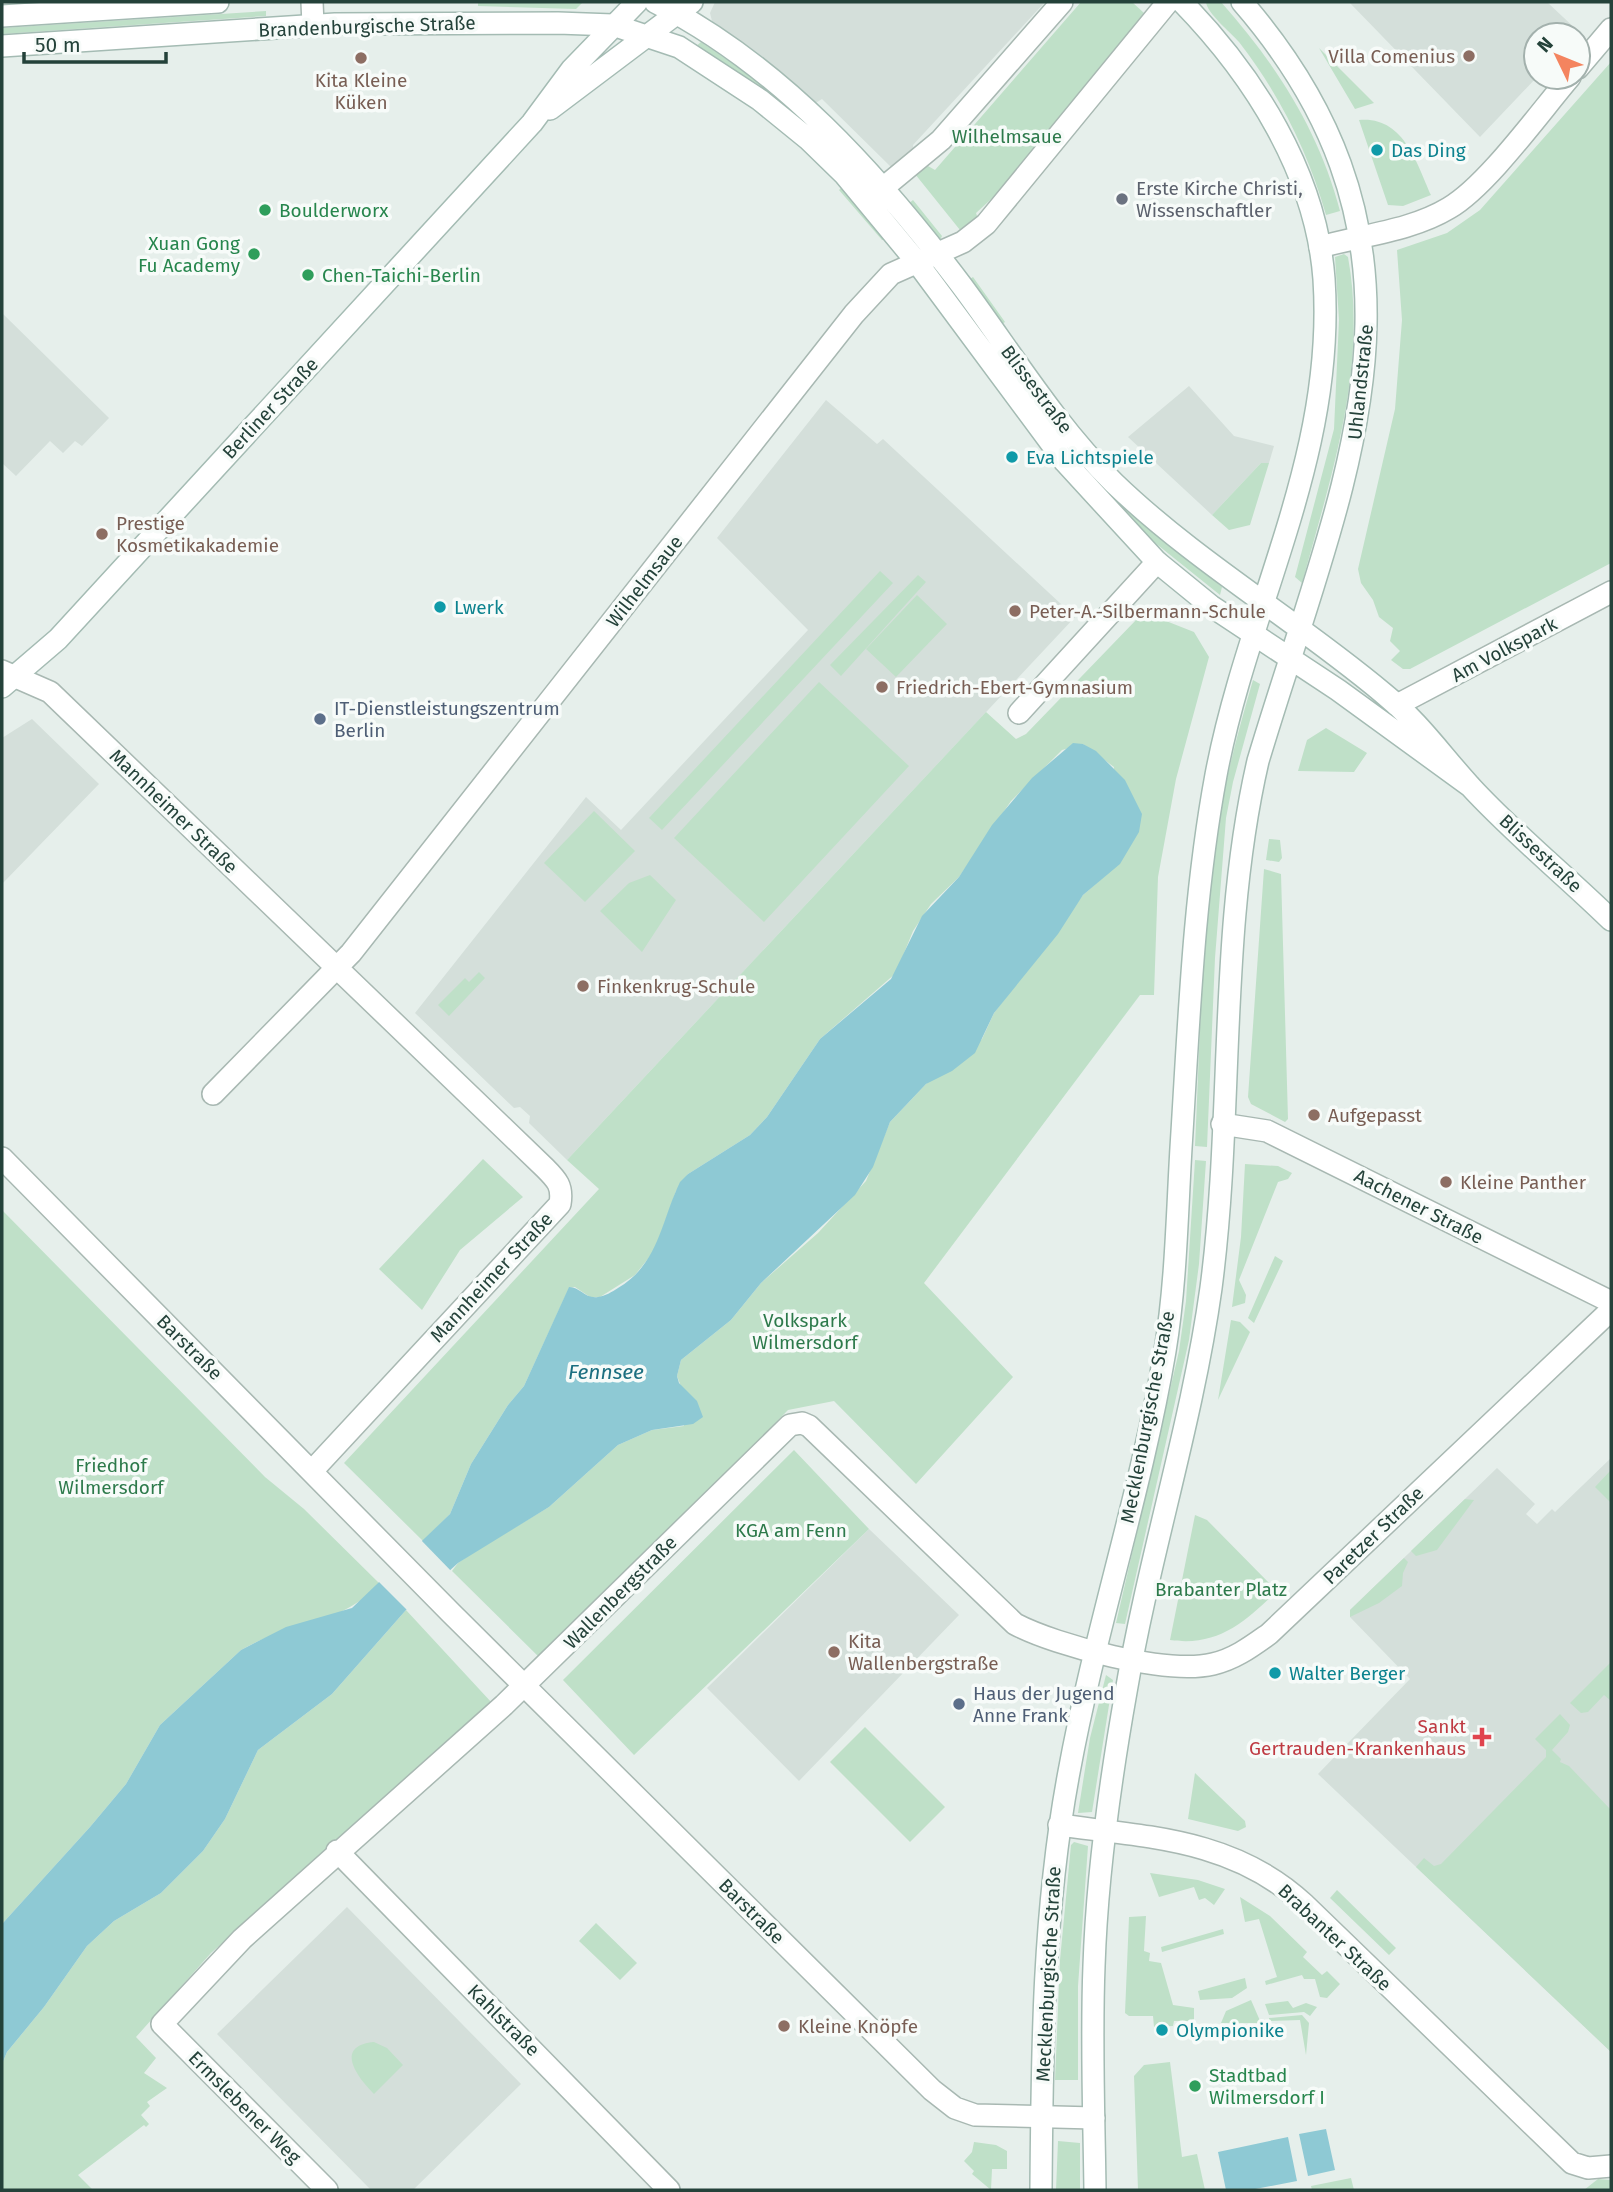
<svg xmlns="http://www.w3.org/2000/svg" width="1613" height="2192" viewBox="0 0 1613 2192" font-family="'Fira Sans',sans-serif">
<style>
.built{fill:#d4dfda}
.green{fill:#bfe0c8}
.water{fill:#8ec9d4}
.pier{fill:#e6efeb}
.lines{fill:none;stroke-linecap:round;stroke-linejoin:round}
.street-casing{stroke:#a8b8b2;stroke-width:24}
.secondary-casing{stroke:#a4bbb3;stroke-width:24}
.street{stroke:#fff;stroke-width:21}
.secondary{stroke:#fff;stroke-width:21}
.education-dot{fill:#8d6e63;stroke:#f7fbf9;stroke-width:2.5}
.culture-dot{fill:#0f9aa8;stroke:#f7fbf9;stroke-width:2.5}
.worship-dot{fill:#6b7280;stroke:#f7fbf9;stroke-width:2.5}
.leisure-dot{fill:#2e9e5b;stroke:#f7fbf9;stroke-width:2.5}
.service-dot{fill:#5c6f8a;stroke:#f7fbf9;stroke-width:2.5}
.health-dot{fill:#e0444e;stroke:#f7fbf9;stroke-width:2.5}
.labels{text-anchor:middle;stroke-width:7;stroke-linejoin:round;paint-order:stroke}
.street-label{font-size:19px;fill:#24423a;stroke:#f7fbf9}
.education-label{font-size:19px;fill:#785e54;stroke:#f7fbf9;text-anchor:start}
.park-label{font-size:19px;fill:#2d7a4b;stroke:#f7fbf9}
.culture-label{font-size:19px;fill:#0d838f;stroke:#f7fbf9;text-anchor:start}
.worship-label{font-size:19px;fill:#5b616d;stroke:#f7fbf9;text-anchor:start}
.leisure-label{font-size:19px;fill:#27864d;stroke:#f7fbf9;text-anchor:start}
.service-label{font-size:19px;fill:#4e5e75;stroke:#f7fbf9;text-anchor:start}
.health-label{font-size:19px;fill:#be3a42;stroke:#f7fbf9;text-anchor:end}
.water-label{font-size:21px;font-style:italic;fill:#1c6f80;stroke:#f7fbf9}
</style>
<rect width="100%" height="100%" fill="#e6efeb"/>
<path class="built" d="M715,2H1045L913,145L914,155L892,168L822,99L814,104L715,31L720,27L712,21L710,13Z
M1349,2H1547L1579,32L1536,35L1537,77L1480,137Z
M2,313L109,418L82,446L75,441L63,453L50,441L16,476L2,463Z
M1189,386L1234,436L1274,446L1269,463H1261L1212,515L1128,437Z
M826,400L877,444L883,439L1075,617L567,1160L529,1123L530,1116L520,1107L514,1108L415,1013L586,797L621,830L808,630L717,538Z
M32,719L99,784L2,884V738Z
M1611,1458V2052L1318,1774L1410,1679L1350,1617V1610L1497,1468L1535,1504L1526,1514L1537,1524L1552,1509L1555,1512Z
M869,1529L959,1615L799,1781L707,1688Z
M347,1907L521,2084L413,2190H371L217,2034Z"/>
<path class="green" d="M478,2H583L576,9L478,6Z
M1081,2H1132L1144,13L1012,180L976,213L978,219L960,230L915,174L928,166L935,170Z
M1206,2H1221C1276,64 1319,130 1340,211L1326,215C1308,152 1280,95 1239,42C1230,32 1207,13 1206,2Z
M266,11V16L2,34V28Z
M701,42L760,82L826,138L695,47Z
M1319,48L1374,103L1355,109Z
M1611,62V563L1410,669H1403L1391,660L1400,651L1390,641L1393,628L1379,617L1373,600L1361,583L1358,569L1395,409L1402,320L1397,250L1447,233L1480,210Z
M1359,120C1403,116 1416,161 1431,195L1403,206L1388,205Z
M844,185L886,240H882L839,190Z
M913,200L942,236L939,242L907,205Z
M1344,254L1348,257C1368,367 1331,477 1302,583L1295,577L1334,429L1339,320L1335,257Z
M973,277L1005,322L999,326L967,281Z
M957,291L1154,532L1222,587L1220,595L1149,538L1089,479L950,296Z
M1261,463H1269L1250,525L1229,530L1212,515Z
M880,571L893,583L662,830L649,818Z
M918,575L926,582L841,676L830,665Z
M917,595L947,624L896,677L866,649Z
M1161,619L1194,632L1209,657L1176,779L1158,877L1154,995H1140L924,1283L1013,1377L916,1484L834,1401L788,1410L543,1661L452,1571L458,1563L477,1550L549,1507L618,1445L652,1430L684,1426L682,1389L677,1376L681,1360L731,1320L761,1283L818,1233L866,1181L890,1122L926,1084L982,1039L994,1013L1083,895L1106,875L1114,767L1083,744L1062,750L1011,801L959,877L931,904L913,931L896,973L820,1039L767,1117L750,1135L688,1174L676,1191L655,1250L635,1275L600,1297H590L575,1287L569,1288L524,1386L508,1405L471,1464L450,1514L423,1541L344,1463L599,1189L567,1160L986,712L1016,739L1026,734L1136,620Z
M1253,680L1260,684L1233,782L1226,818L1215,958L1207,1147L1195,1146C1200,1043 1201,939 1216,836C1224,783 1238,732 1253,680Z
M819,682L909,766L764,922L674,838Z
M1326,728L1367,753L1354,772L1298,771L1307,740Z
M594,811L635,851L585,902L544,863Z
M1269,839L1280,840L1282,858L1279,862L1266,860Z
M1264,869L1281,874L1288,1119L1285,1122L1251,1104L1248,1097Z
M650,875L676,900L642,952L600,911L629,883Z
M479,972L485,978L449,1016L438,1005L465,978L469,982Z
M483,1159L523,1197L460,1250L422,1310L379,1269Z
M1195,1160L1206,1161L1199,1264L1189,1340L1125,1624L1116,1623L1179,1351L1186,1301Z
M1245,1164L1278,1166L1292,1173L1288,1179L1278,1182L1239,1280L1246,1295L1245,1303L1232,1307L1241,1237Z
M2,1210L265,1477L304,1509L379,1583C345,1625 286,1623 241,1650L160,1725L126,1784L90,1827L2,1924Z
M1275,1256L1283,1261L1254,1323L1248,1318Z
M1231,1320L1240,1322L1250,1332L1218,1400Z
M794,1450L869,1529L634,1755L563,1680Z
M1611,1470V1503L1595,1487Z
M1465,1499L1474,1500L1437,1550L1416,1556L1411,1551Z
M1195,1515L1207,1520L1277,1591C1245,1622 1218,1647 1170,1640Z
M1404,1558L1408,1562L1403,1573L1402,1586L1379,1603L1350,1617V1610Z
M406,1610L492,1703L211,1953L136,2037L156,2058L144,2073L167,2088L147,2102L150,2106L141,2115L149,2124L146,2127L144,2125L78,2175L93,2190H2V2064L7,2052L44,2007L87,1946L114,1921L161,1893L203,1851L225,1819L258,1750L332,1694Z
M1611,1662V1701L1604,1695L1588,1712L1581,1713L1570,1703Z
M1106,1675L1113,1680L1092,1812L1078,1813L1090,1738Z
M1560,1714L1570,1725L1568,1732L1552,1750L1561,1759L1560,1762L1569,1766L1611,1810V2052L1416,1867L1424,1858L1434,1866L1441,1864L1546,1757V1750L1535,1739Z
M865,1727L945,1807L910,1842L830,1762Z
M1195,1773L1245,1821L1246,1827L1238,1831L1188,1819Z
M1074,1842L1088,1846L1078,1986V2080H1055L1060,1960L1071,1845Z
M1150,1873L1198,1880L1225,1889L1214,1905L1205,1898L1199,1900L1194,1887L1159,1897Z
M1337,1890L1396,1948L1389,1955L1330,1898Z
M1240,1897L1270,1916L1307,1952L1303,1957L1322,1975L1327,1971L1340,1984L1327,1998L1320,1997L1315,1979H1304L1302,1975L1266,1985L1265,1981L1277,1977L1259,1919L1245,1922Z
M1146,1916L1144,1951L1150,1953L1149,1961L1161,1963L1173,2005L1194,2008V2021H1174L1173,2026L1154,2027L1153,2016H1129L1125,2013L1129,1917Z
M596,1923L637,1963L620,1980L579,1941Z
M1223,1929L1224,1934L1162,1952L1161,1947Z
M1245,1978L1247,1988L1232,1998L1200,2000L1198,1991Z
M1251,2000L1261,2023H1221L1226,2011Z
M1288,2001L1293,2008L1306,2003L1317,2007L1310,2016L1304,2012L1269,2015L1265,2004Z
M1302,2015L1309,2023L1306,2055L1300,2020L1269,2021V2018Z
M374,2042L387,2048L403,2065L374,2094C358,2078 333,2046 374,2042Z
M1170,2062L1182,2157L1197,2154L1205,2190H1138L1134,2076L1144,2065Z
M1058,2141L1080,2143V2190H1056Z
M974,2142L996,2145L1007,2151V2169H992L991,2190L972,2174L974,2171L964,2161L972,2152Z
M1351,2178L1354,2190H1312L1311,2186Z
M1598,2179L1611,2180V2190H1584Z"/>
<path class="water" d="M1073,743L1083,744L1096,751L1125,780L1142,814L1139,832L1120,864L1083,895L1058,934L994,1013L975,1053L952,1071L926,1084L890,1122L873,1167L855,1195L761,1283L731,1320L681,1360L677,1376L679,1383L697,1401L703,1417L693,1424L652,1430L618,1445L549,1507L458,1563L406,1610L332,1694L258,1750L225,1819L203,1851L161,1893L114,1921L87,1946L44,2007L7,2052L2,2064V1924L90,1827L126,1784L160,1725L241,1650L286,1627L352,1608L450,1514L471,1464L508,1405L524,1386L569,1287C580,1287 585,1299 598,1297C605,1296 612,1292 618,1288C659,1264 661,1221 680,1182L688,1174L750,1135L767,1117L820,1039L891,979L922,916L959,877L992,825L1032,778Z
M1326,2129L1335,2170L1308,2176L1299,2134Z
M1288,2137L1297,2181L1250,2190H1226L1218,2152Z"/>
<path class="pier" d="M420,1539L454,1574L409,1612L377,1580Z"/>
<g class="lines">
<defs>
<path id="street" d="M312,2L313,25
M1578,68L1611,29
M883,188L941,140L1062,2
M1320,247C1362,235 1411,231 1449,208C1487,186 1540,112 1570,77
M2,671L50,692L545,1168C557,1180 563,1186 560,1204L312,1471
M1397,705L1611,592
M1019,713L1157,562
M213,1094L351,953L854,314L891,274L963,242L986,224L1168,2
M1222,1124L1267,1131L1611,1302
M2,1158L451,1613L932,2090L955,2108L975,2115L1094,2118
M1059,1825C1148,1837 1234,1839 1304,1904L1572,2163L1588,2168L1611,2166
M337,1851L669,2190
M327,2190L162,2024L242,1939L504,1705L790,1425L802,1423L809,1426L1015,1624C1057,1646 1167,1675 1213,1664C1235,1659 1252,1646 1269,1634L1611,1310"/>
<path id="secondary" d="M655,2C780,65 879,176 962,286C1011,352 1055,425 1114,483C1196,562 1296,620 1383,693C1420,723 1439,752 1470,786C1513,833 1565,875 1611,920
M2,16L218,2
M2,46L335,24L558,23L613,25L679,47L760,100L808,139L845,175L916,261L1065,462L1157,562L1211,606L1338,690L1470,786
M550,109L692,2
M2,687L58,639L532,123L572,69L637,2
M1041,2190C1042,2050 1043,1910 1069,1772C1095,1630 1141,1493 1165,1351C1176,1284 1177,1216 1181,1148C1189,1023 1193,899 1216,775C1248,605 1336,458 1324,279C1316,173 1254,76 1182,2
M1095,2190C1094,2115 1091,2040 1094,1966C1097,1874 1110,1782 1126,1692C1149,1556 1192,1424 1211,1288C1234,1113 1218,934 1258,761C1340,486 1461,255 1242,2"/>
</defs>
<use href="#street" class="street-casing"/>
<use href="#secondary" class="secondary-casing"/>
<use href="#street" class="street"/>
<use href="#secondary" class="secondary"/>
</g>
<g class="education-dot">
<circle cx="1469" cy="56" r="7"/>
<circle cx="361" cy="58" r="7"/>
<circle cx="102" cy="534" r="7"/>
<circle cx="1015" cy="611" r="7"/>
<circle cx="882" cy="687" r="7"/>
<circle cx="583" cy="986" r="7"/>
<circle cx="1314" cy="1115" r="7"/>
<circle cx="1446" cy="1182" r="7"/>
<circle cx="834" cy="1652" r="7"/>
<circle cx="784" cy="2026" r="7"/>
</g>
<g class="culture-dot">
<circle cx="1377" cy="150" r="7"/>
<circle cx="1012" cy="457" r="7"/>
<circle cx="440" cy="607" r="7"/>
<circle cx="1275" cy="1673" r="7"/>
<circle cx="1162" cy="2030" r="7"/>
</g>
<circle class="worship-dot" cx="1122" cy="199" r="7"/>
<g class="leisure-dot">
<circle cx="265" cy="210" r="7"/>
<circle cx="254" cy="254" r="7"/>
<circle cx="308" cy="275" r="7"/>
<circle cx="1195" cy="2086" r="7"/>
</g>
<g class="service-dot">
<circle cx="320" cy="719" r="7"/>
<circle cx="959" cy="1704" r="7"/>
</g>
<path class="health-dot" d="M1478.5 1726.5h7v7h7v7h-7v7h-7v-7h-7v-7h7z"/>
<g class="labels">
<g class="street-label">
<text transform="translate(367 26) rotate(-2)" y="7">Brandenburgische Straße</text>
<text transform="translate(1360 382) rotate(-84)" y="7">Uhlandstraße</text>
<text transform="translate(1037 389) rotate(53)" y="7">Blissestraße</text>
<text transform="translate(270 408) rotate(-47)" y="7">Berliner Straße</text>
<text transform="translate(644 581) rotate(-52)" y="7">Wilhelmsaue</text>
<text transform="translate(1504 649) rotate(-28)" y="7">Am Volkspark</text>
<text transform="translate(174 811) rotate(44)" y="7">Mannheimer Straße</text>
<text transform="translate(1541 853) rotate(43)" y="7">Blissestraße</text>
<text transform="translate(1419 1206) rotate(27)" y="7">Aachener Straße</text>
<text transform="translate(491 1277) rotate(-47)" y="7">Mannheimer Straße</text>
<text transform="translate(190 1347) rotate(45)" y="7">Barstraße</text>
<text transform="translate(1147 1417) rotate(-79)" y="7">Mecklenburgische Straße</text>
<text transform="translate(1373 1535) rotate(-44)" y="7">Paretzer Straße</text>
<text transform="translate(620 1592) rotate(-45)" y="7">Wallenbergstraße</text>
<text transform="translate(752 1911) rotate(45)" y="7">Barstraße</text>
<text transform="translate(1335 1937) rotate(43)" y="7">Brabanter Straße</text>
<text transform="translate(1048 1974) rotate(-87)" y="7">Mecklenburgische Straße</text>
<text transform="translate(504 2020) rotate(45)" y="7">Kahlstraße</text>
<text transform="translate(245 2107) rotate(45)" y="7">Ermslebener Weg</text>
</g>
<g class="education-label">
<text x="1455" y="63" text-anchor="end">Villa Comenius</text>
<text x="361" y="87" text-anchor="middle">Kita Kleine<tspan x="361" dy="22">Küken</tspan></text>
<text x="116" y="530">Prestige<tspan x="116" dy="22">Kosmetikakademie</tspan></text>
<text x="1029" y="618">Peter-A.-Silbermann-Schule</text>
<text x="896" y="694">Friedrich-Ebert-Gymnasium</text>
<text x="597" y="993">Finkenkrug-Schule</text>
<text x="1328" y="1122">Aufgepasst</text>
<text x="1460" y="1189">Kleine Panther</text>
<text x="848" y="1648">Kita<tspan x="848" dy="22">Wallenbergstraße</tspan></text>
<text x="798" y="2033">Kleine Knöpfe</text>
</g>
<g class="park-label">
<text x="1007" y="143">Wilhelmsaue</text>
<text x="805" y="1327">Volkspark<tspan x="805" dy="22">Wilmersdorf</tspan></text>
<text x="111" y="1472">Friedhof<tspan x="111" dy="22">Wilmersdorf</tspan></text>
<text x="791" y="1537">KGA am Fenn</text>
<text x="1221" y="1596">Brabanter Platz</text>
</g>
<g class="culture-label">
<text x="1391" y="157">Das Ding</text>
<text x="1026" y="464">Eva Lichtspiele</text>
<text x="454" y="614">Lwerk</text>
<text x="1289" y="1680">Walter Berger</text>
<text x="1176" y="2037">Olympionike</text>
</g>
<g class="worship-label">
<text x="1136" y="195">Erste Kirche Christi,<tspan x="1136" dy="22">Wissenschaftler</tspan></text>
</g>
<g class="leisure-label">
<text x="279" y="217">Boulderworx</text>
<text x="240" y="250" text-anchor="end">Xuan Gong<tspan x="240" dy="22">Fu Academy</tspan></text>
<text x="322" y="282">Chen-Taichi-Berlin</text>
<text x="1209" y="2082">Stadtbad<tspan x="1209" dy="22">Wilmersdorf I</tspan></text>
</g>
<g class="service-label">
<text x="334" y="715">IT-Dienstleistungszentrum<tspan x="334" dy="22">Berlin</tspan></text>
<text x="973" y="1700">Haus der Jugend<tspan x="973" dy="22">Anne Frank</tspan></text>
</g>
<g class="health-label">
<text x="1466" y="1733">Sankt<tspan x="1466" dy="22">Gertrauden-Krankenhaus</tspan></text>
</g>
<g class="water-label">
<text x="606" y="1379">Fennsee</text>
</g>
</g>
<rect width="1613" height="2192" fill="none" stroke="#24423a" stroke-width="7"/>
<g transform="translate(1557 56) rotate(313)"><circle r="33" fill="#f7fbf9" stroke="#a3b1ad" stroke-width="2"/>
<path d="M0-5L12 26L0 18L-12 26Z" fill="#f4845f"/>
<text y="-10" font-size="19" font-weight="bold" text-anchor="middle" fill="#24423a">N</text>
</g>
<path d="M24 52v10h142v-10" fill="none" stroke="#24423a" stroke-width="3.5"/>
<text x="35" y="52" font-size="21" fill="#24423a" stroke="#f7fbf9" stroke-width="5" paint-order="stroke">50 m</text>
</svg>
